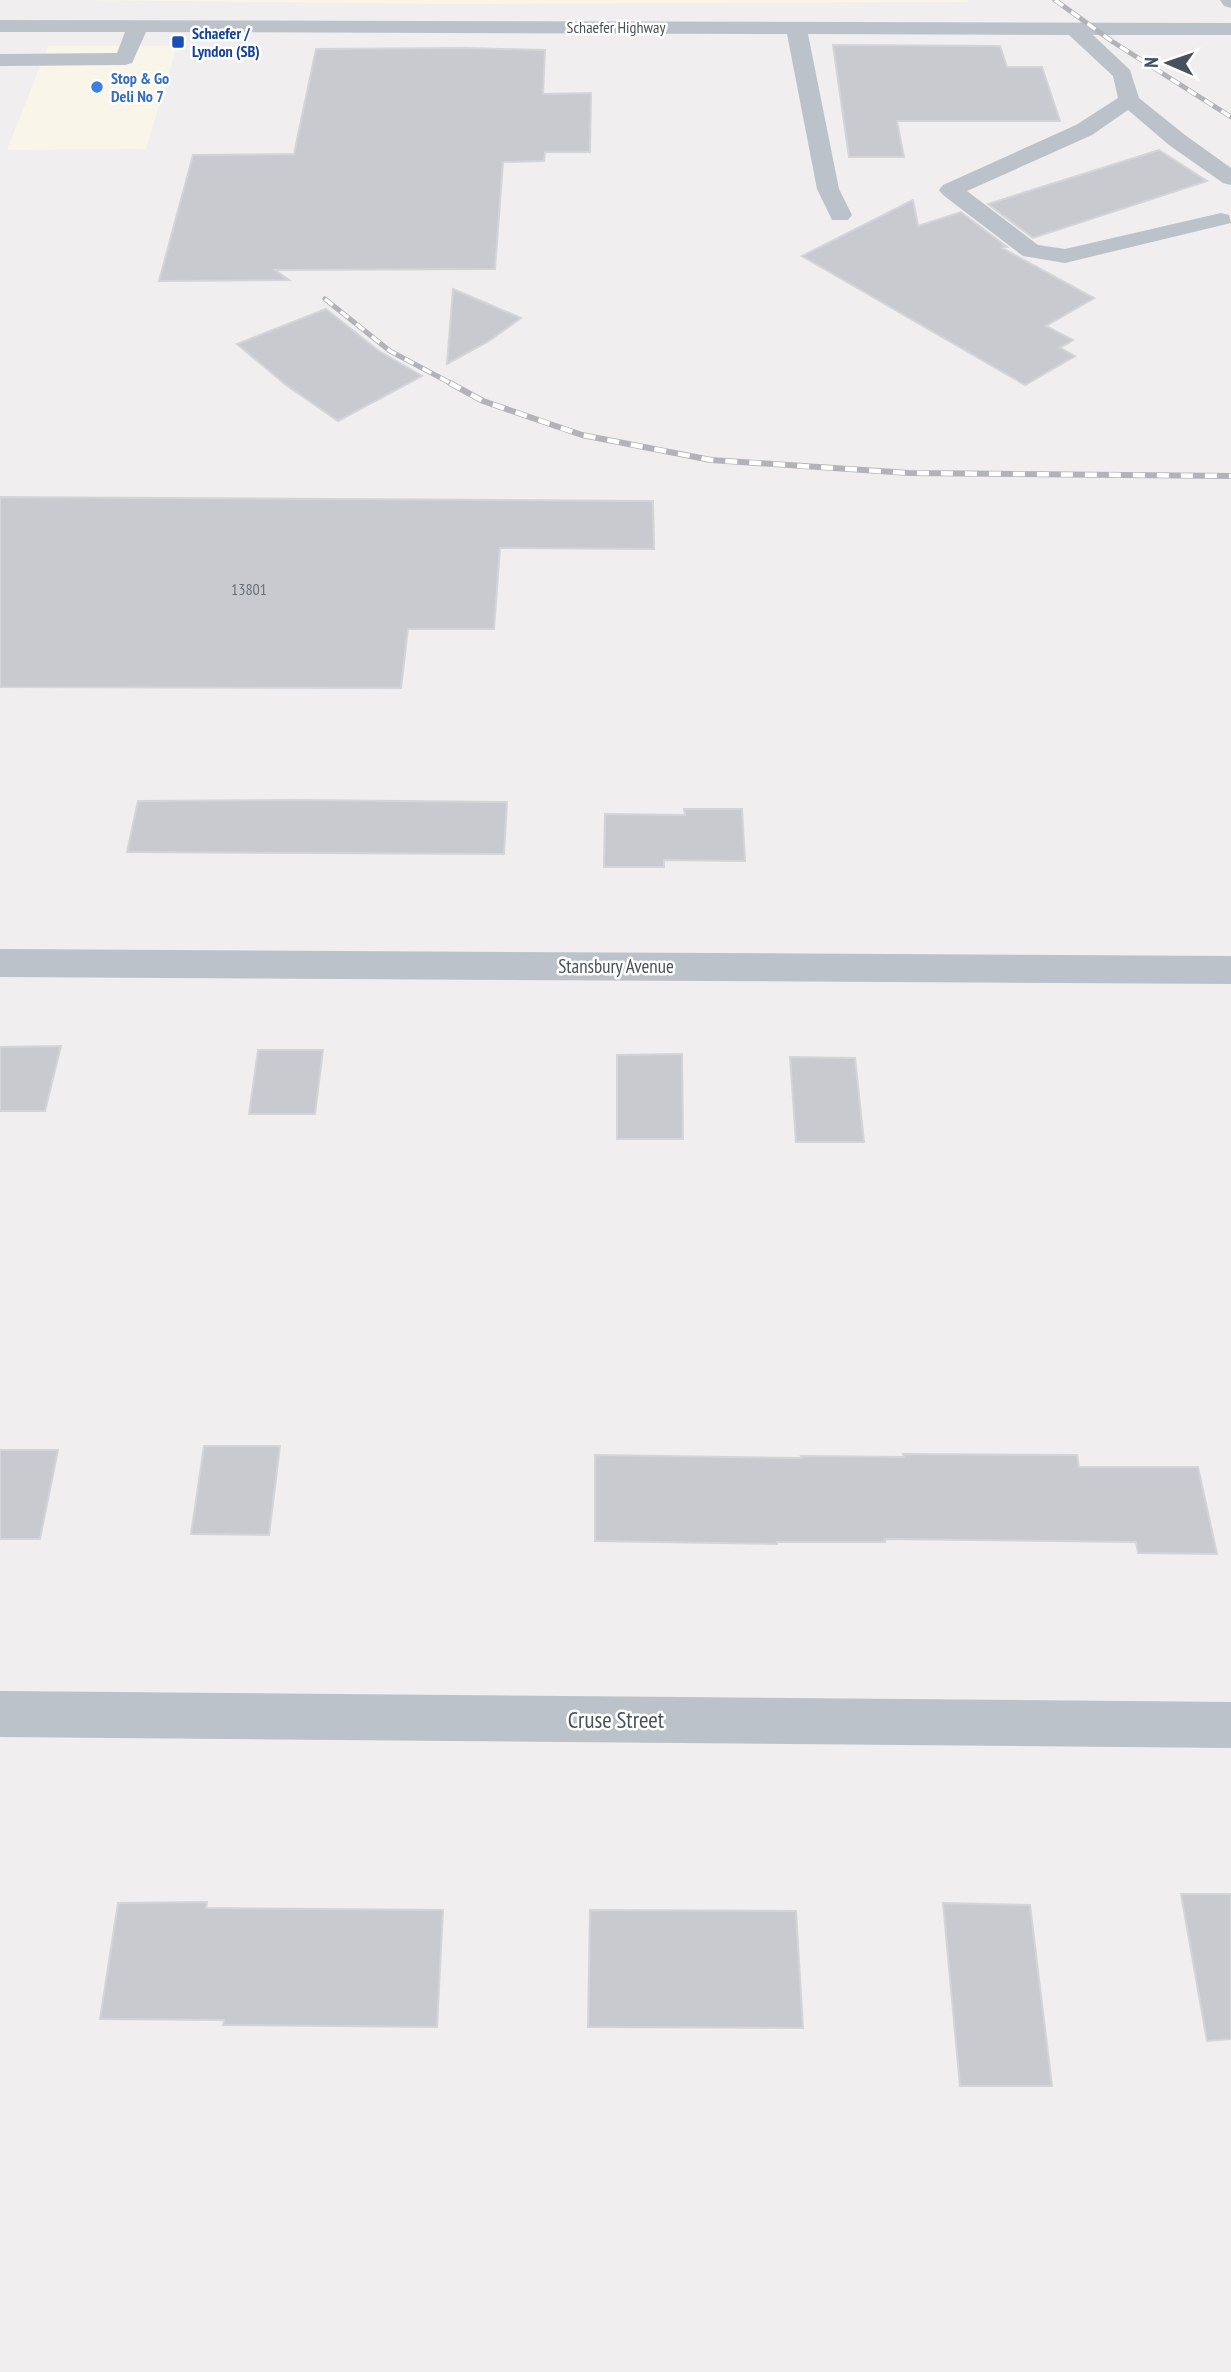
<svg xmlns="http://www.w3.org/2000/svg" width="1231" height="2372" viewBox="0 0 1231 2372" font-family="'PT Sans Narrow',sans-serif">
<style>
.commercial{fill:#f9f5e9}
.building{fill:#c9cad0;stroke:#d3d5d9;stroke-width:2}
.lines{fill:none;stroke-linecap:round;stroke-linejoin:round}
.minor{fill:#bbc2c9;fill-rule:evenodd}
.rail-far1-casing{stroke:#b1b3b8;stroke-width:5}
.rail-casing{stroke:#b1b3b8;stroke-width:6}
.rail-far1{stroke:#fff;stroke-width:3.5;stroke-dasharray:10;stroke-linecap:butt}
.rail{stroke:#fff;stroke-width:4.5;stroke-dasharray:12;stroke-linecap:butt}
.transit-dot{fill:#1a4fb4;stroke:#fff;stroke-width:2.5}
.shop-dot{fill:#3f7fe0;stroke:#fff;stroke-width:2.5}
.labels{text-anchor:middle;stroke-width:5;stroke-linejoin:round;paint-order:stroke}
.far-street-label{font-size:16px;fill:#485159;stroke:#fff}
.far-transit-label{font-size:16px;font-weight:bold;fill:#164399;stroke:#fff;text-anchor:start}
.far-shop-label{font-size:16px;font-weight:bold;fill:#366cbe;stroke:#fff;text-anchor:start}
.number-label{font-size:16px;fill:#686f77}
.street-label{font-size:19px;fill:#485159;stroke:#fff}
.near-street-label{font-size:23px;fill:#485159;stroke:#fff}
</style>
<rect width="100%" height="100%" fill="#f0eeee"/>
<path class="commercial" d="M73,0H967L968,2L451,4Z
M48,46H177L146,149L7,150Z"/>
<path class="building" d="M833,45L1000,46L1007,67H1042L1060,121H897L904,157H849Z
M464,48L545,50L543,94L591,93L590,152H545L544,161L503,162L495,269L275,270L289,280L159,281L193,155L294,154L316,49Z
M1159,150L1207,181L1033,238L988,204Z
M913,200L918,226L961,212L1007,247L1002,248L1094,298L1046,326L1073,340L1060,348L1075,356L1025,385L802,256Z
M453,289L521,318L489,341L447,364Z
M326,309L379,351L422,376L338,421L286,385L237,344Z
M0,497L653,501L654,549L500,548L494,629H408L401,688L0,687Z
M293,800L507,802L504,854L127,852L138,801Z
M684,809H742L745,861L664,860V867H604L605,814L685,815Z
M61,1046L45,1111H0V1047Z
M258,1050H323L315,1114H249Z
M682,1054L683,1139H617V1055Z
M790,1057L855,1058L864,1142H796Z
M204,1446H280L269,1535L191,1534Z
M0,1450H58L40,1539H0Z
M903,1454L1077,1455L1079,1467H1198L1217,1554L1138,1553L1136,1542L885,1539V1542H777V1544L595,1541V1455L802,1458L801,1456L904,1457Z
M1181,1894H1231V2039L1207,2041Z
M207,1902L206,1908L443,1910L437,2027L223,2025L224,2020L100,2019L118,1903Z
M943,1903L1030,1905L1052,2086H960Z
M590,1910L796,1911L803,2028L588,2027Z"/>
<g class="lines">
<path class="minor" d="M1220,0H1231V8L1224,6Z
M0,20L1231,23V35H1093L1130,70L1139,98L1185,135L1231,168V185L1223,183L1169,145L1128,110L1092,135L967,191L1038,245L1065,249L1221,213L1229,215L1231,223L1065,263L1023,256L943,195L939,190L943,185L1076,125L1118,98L1113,76L1069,35L808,34L839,189L852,215L848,220H832L817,189L787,34L146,32L132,63L125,65L3,66H0V54H3L117,53L125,32H0Z
M0,949L1231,956V984L0,977Z
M0,1691L1231,1702V1748L0,1737Z"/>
<defs>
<path id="rail-far1" d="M1055,0L1113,42L1231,117
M325,299L390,351L454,385"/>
<path id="rail" d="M450,383L483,401L582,435L711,460L909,473L1231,476"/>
</defs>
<use href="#rail-far1" class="rail-far1-casing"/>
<use href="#rail" class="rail-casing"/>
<use href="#rail-far1" class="rail-far1"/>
<use href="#rail" class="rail"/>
</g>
<rect class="transit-dot" x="171" y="35" width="14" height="14" rx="3.5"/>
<circle class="shop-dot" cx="97" cy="87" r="7"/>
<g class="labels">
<g class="far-street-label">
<text x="616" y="33">Schaefer Highway</text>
</g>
<g class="far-transit-label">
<text x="192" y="39">Schaefer /<tspan x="192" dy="18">Lyndon (SB)</tspan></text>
</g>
<g class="far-shop-label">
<text x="111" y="84">Stop &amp; Go<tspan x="111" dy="18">Deli No 7</tspan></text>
</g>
<g class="number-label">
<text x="249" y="595">13801</text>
</g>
<g class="street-label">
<text x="616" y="973">Stansbury Avenue</text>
</g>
<g class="near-street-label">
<text x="616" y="1728">Cruse Street</text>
</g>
</g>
<g transform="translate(1168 63) rotate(272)" stroke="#ffffff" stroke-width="5" paint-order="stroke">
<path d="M0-5L12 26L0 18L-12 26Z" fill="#485159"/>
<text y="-10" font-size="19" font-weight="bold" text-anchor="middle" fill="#485159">N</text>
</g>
</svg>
